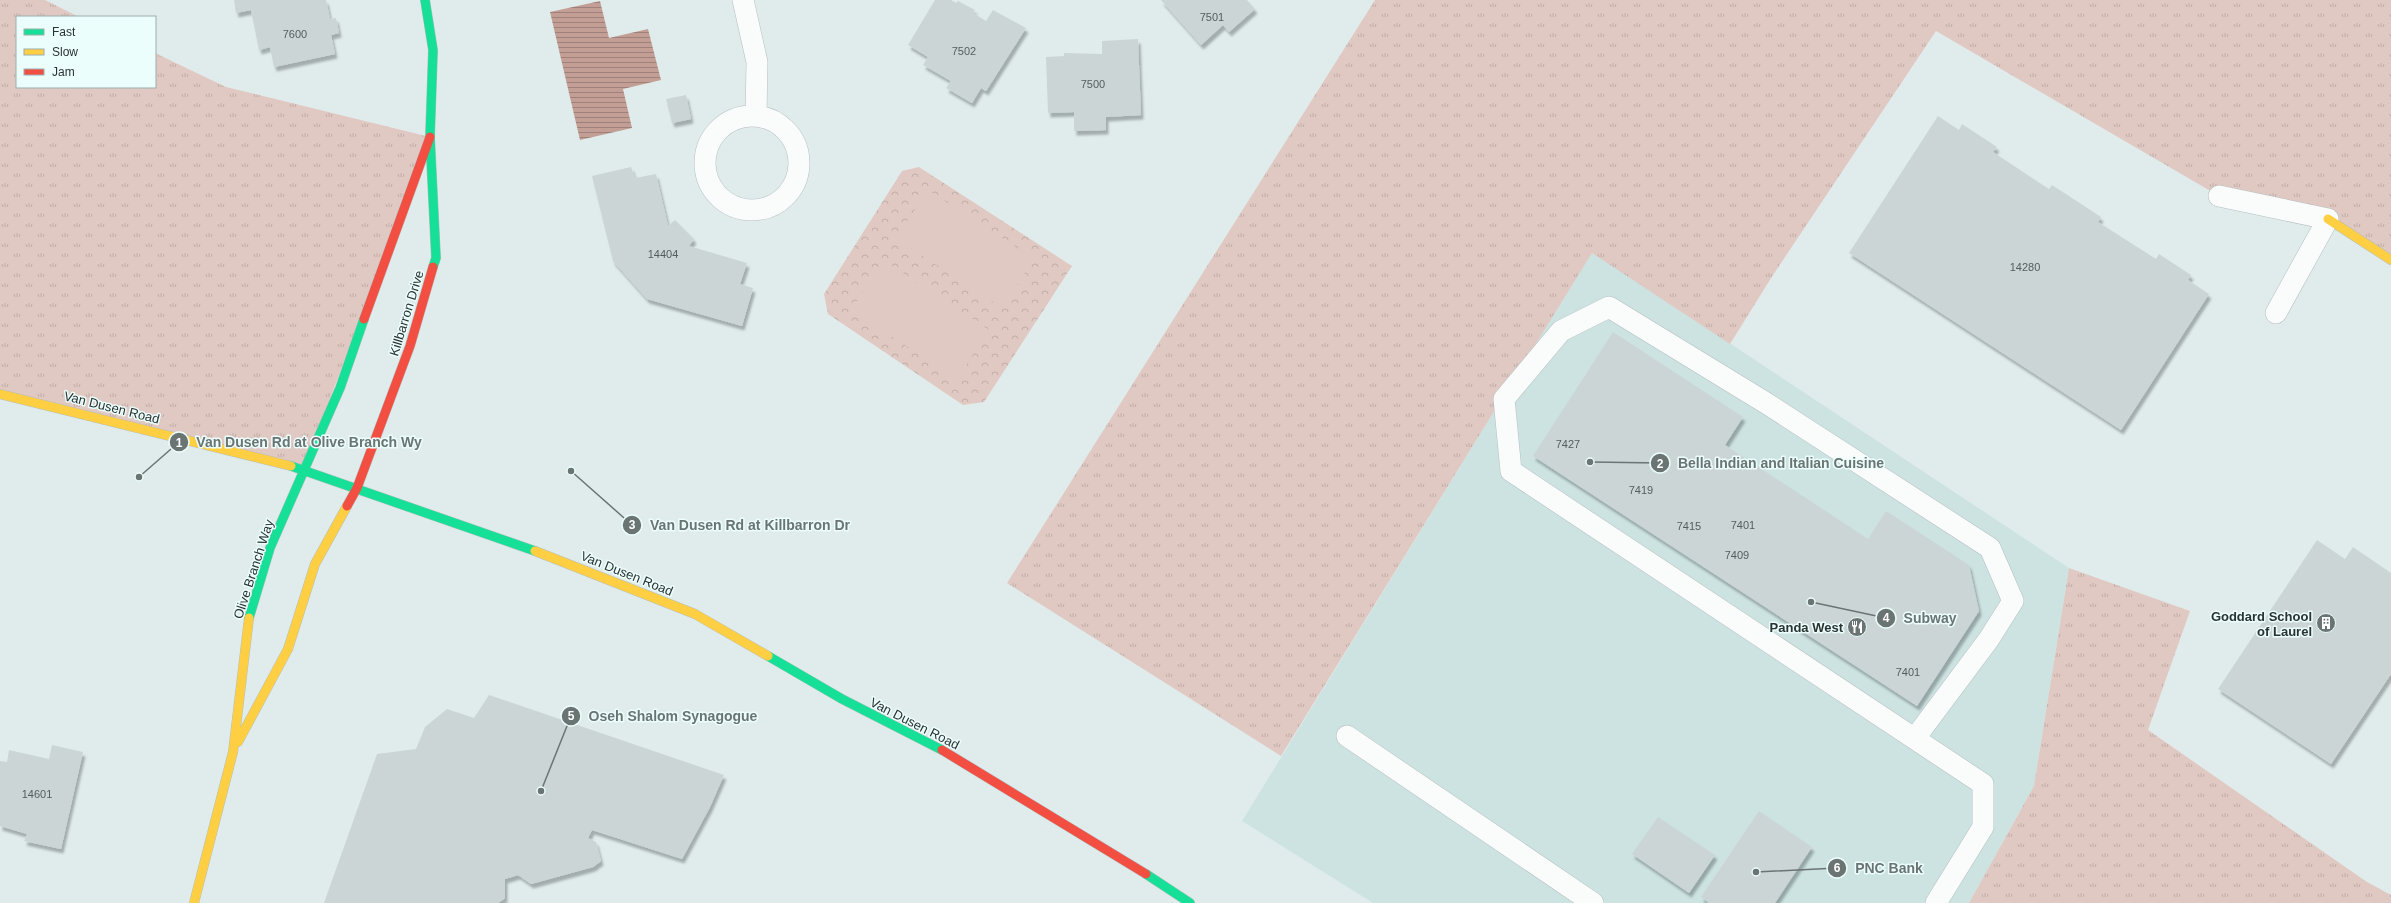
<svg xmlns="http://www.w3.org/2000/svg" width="2391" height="903" viewBox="0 0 2391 903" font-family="Arial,sans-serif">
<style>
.built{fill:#cce3e2}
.grass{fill:url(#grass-tufts)}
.park{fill:url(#park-crowns)}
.pitch{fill:#e1c9c3}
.water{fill:url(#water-rules)}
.building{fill:#cbd5d5;filter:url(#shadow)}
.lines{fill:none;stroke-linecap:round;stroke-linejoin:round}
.lane-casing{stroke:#b5bebe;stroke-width:22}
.fast-casing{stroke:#b5bebe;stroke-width:10}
.slow-casing{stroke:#b5bebe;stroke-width:10}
.jam-casing{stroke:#b5bebe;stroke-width:10}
.lane{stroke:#fafcfc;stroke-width:21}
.fast{stroke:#16e098;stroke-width:9}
.slow{stroke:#ffcf43;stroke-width:9}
.jam{stroke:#f24e42;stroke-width:9}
.labels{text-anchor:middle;stroke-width:3;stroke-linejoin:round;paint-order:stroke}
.number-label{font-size:11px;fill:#545d5c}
.street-label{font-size:13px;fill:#2a3332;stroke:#ebfefc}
.poi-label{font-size:13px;font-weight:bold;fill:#2a3332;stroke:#ebfefc;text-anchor:end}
.leader{fill:none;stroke:#6a7473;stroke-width:1.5}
.callout-dot{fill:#6a7473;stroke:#ebfefc;stroke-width:1.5}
.mark-label{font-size:12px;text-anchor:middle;font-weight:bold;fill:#fff}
.callout-label{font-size:14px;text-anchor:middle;font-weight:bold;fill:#6a7473;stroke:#ebfefc;stroke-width:3;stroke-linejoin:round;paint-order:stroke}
</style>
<defs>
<pattern id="grass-tufts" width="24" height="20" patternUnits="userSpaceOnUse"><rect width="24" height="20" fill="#e1c9c3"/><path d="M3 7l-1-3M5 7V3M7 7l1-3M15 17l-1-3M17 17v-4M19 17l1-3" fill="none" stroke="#c1ada8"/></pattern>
<pattern id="park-crowns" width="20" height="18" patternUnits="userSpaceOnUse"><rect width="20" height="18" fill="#e1c9c3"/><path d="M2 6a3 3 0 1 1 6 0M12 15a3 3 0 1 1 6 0" fill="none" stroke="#c1ada8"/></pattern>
<pattern id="water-rules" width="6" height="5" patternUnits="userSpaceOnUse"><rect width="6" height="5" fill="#c29e95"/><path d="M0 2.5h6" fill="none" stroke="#9e817a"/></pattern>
<filter id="shadow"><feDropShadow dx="2.5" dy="4.5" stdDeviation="1" flood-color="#0004"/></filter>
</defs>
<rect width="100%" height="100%" fill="#e0ecec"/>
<path class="built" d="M1592,252L2069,568L2034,786L1969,903H1373L1242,821Z"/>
<path class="grass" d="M0,0H45L79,17H17V87H155V53L226,87L430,137L303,469L0,394Z
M1375,0H2391V260L2328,219L2219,196L1936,31L1773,275L1730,344L1592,253L1281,756L1007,583Z
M2069,568L2190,611L2148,730L2367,882L2391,895V903H1969L2034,786Z"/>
<path class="park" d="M919,167L1072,266L984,402L963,405L828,314L824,294L902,171Z"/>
<path class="pitch" d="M928,190L1034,259L1002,308L896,238Z
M883,260L989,330L957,379L851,310Z"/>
<path class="water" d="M600,1L609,38L648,29L661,80L623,89L632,128L580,140L550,12Z"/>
<path class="building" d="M234,0H326L330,19L336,18L339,33L331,35L335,54L274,67L270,47L259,50L251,10L236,13Z
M935,0H951L956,3L958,1L975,10L973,13L986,21L993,10L1026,28L986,91L981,88L972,103L946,88L951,81L923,65L928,57L908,45Z
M1161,0H1247L1255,9L1229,32L1223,25L1201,45Z
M1138,39L1141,115L1106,117V130L1074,131V112L1048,113L1046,57L1064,56V53L1102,54V41Z
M686,95L691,119L672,123L666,99Z
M1938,116L1959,130L1962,124L1997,147L1993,152L2049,189L2052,185L2101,217L2098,222L2156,259L2159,254L2191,275L2188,280L2209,294L2121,430L1849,253Z
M631,167L635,178L656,174L668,226L675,220L694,239L689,246L747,263L740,284L753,288L742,326L647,299L613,261L592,176Z
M1613,332L1743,417L1725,445L1868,539L1886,511L1969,565L1979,611L1917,706L1533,456Z
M2317,540L2345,559L2353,547L2391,573V674L2331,764L2218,689Z
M489,695L724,775L710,807L682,859L592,830L588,838L596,842L601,861L593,867L531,884L518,875L505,879V898L498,903H324L377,754L416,749L425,727L447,709L474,718Z
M52,745L83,752L61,849L24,841L27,834L0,826V761L7,762L9,750L49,759Z
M1759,811L1812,847L1775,903H1709L1701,897Z
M1658,817L1715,855L1689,893L1632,854Z"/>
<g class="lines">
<defs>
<path id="lane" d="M743,0L757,62L756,116
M705 163a47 47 0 1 1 94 0a47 47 0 1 1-94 0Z
M2219,196L2328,219L2276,313
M1347,736L1593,903
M1915,738L1989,639L2013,601L1990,548L1766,403L1609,307L1561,331L1504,399L1511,471L1983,784V827L1936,903"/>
<path id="fast" d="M425,0L433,50L430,137L436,258L433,267
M291,466L535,551
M249,618L270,548L340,388L364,319
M768,656L842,699L942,750
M1146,874L1190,903"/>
<path id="slow" d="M2328,219L2391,260
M0,394L291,466
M535,551L695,614L768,656
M238,742L288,649L315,564L347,506
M194,903L233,752L249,618"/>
<path id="jam" d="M364,319L430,137
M347,506L357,488L410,346L433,267
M942,750L1146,874"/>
</defs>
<use href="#lane" class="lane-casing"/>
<use href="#fast" class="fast-casing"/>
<use href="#slow" class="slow-casing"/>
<use href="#jam" class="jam-casing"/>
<use href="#lane" class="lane"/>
<use href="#fast" class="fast"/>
<use href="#slow" class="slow"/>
<use href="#jam" class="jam"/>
</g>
<defs>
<symbol id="building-disc" viewBox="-11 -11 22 22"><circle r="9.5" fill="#6a7473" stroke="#ebfefc"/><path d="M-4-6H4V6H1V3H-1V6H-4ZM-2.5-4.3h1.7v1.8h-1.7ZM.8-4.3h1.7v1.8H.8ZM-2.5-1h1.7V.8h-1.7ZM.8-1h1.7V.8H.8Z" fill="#fff"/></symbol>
<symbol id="restaurant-disc" viewBox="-11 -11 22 22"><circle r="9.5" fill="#6a7473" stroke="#ebfefc"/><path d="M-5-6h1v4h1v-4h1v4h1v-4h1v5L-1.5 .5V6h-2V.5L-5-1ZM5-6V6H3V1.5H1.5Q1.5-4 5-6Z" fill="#fff"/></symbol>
</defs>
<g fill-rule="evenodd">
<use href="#building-disc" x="2315" y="612" width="22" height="22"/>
<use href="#restaurant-disc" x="1846" y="616" width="22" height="22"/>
</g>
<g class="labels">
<g class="number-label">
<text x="1212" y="21">7501</text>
<text x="295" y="38">7600</text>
<text x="964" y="55">7502</text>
<text x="1093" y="88">7500</text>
<text x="663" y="258">14404</text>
<text x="2025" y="271">14280</text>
<text x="1568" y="448">7427</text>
<text x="1641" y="494">7419</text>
<text x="1743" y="529">7401</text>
<text x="1689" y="530">7415</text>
<text x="1737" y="559">7409</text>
<text x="1908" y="676">7401</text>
<text x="37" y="798">14601</text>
</g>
<g class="street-label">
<text transform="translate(406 313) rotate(-73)" y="5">Killbarron Drive</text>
<text transform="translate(112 407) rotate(14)" y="5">Van Dusen Road</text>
<text transform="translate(253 569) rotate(-72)" y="5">Olive Branch Way</text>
<text transform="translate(627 573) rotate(22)" y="5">Van Dusen Road</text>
<text transform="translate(915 723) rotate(27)" y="5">Van Dusen Road</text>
</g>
<g class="poi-label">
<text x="2312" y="621">Goddard School<tspan x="2312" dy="15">of Laurel</tspan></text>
<text x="1843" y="632">Panda West</text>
</g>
</g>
<path class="leader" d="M139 477L179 442M1590 462L1660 463M571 471L632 525M1811 602L1886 618M541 791L571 716M1756 872L1837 868"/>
<g class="callout-dot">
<circle cx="139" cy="477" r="4"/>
<circle cx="1590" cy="462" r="4"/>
<circle cx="571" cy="471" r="4"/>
<circle cx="1811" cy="602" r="4"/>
<circle cx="541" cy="791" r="4"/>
<circle cx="1756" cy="872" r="4"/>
<circle cx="179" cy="442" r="10"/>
<circle cx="1660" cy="463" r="10"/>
<circle cx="632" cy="525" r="10"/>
<circle cx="1886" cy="618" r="10"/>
<circle cx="571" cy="716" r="10"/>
<circle cx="1837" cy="868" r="10"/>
</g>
<g class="mark-label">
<text x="179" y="447">1</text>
<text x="1660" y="468">2</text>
<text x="632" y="529">3</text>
<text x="1886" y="622">4</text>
<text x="571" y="720">5</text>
<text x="1837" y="872">6</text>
</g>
<g class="callout-label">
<text x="309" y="447">Van Dusen Rd at Olive Branch Wy</text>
<text x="1781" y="468">Bella Indian and Italian Cuisine</text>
<text x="750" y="530">Van Dusen Rd at Killbarron Dr</text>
<text x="1930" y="623">Subway</text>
<text x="673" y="721">Oseh Shalom Synagogue</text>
<text x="1889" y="873">PNC Bank</text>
</g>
<rect x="16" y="16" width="140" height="72" fill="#ebfefc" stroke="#9eadab"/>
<rect x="24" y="29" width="20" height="6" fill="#16e098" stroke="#9eadab"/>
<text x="52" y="36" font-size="12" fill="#2a3332">Fast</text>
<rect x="24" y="49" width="20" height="6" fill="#ffcf43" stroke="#9eadab"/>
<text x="52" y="56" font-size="12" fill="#2a3332">Slow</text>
<rect x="24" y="69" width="20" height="6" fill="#f24e42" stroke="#9eadab"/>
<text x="52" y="76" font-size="12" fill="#2a3332">Jam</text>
</svg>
